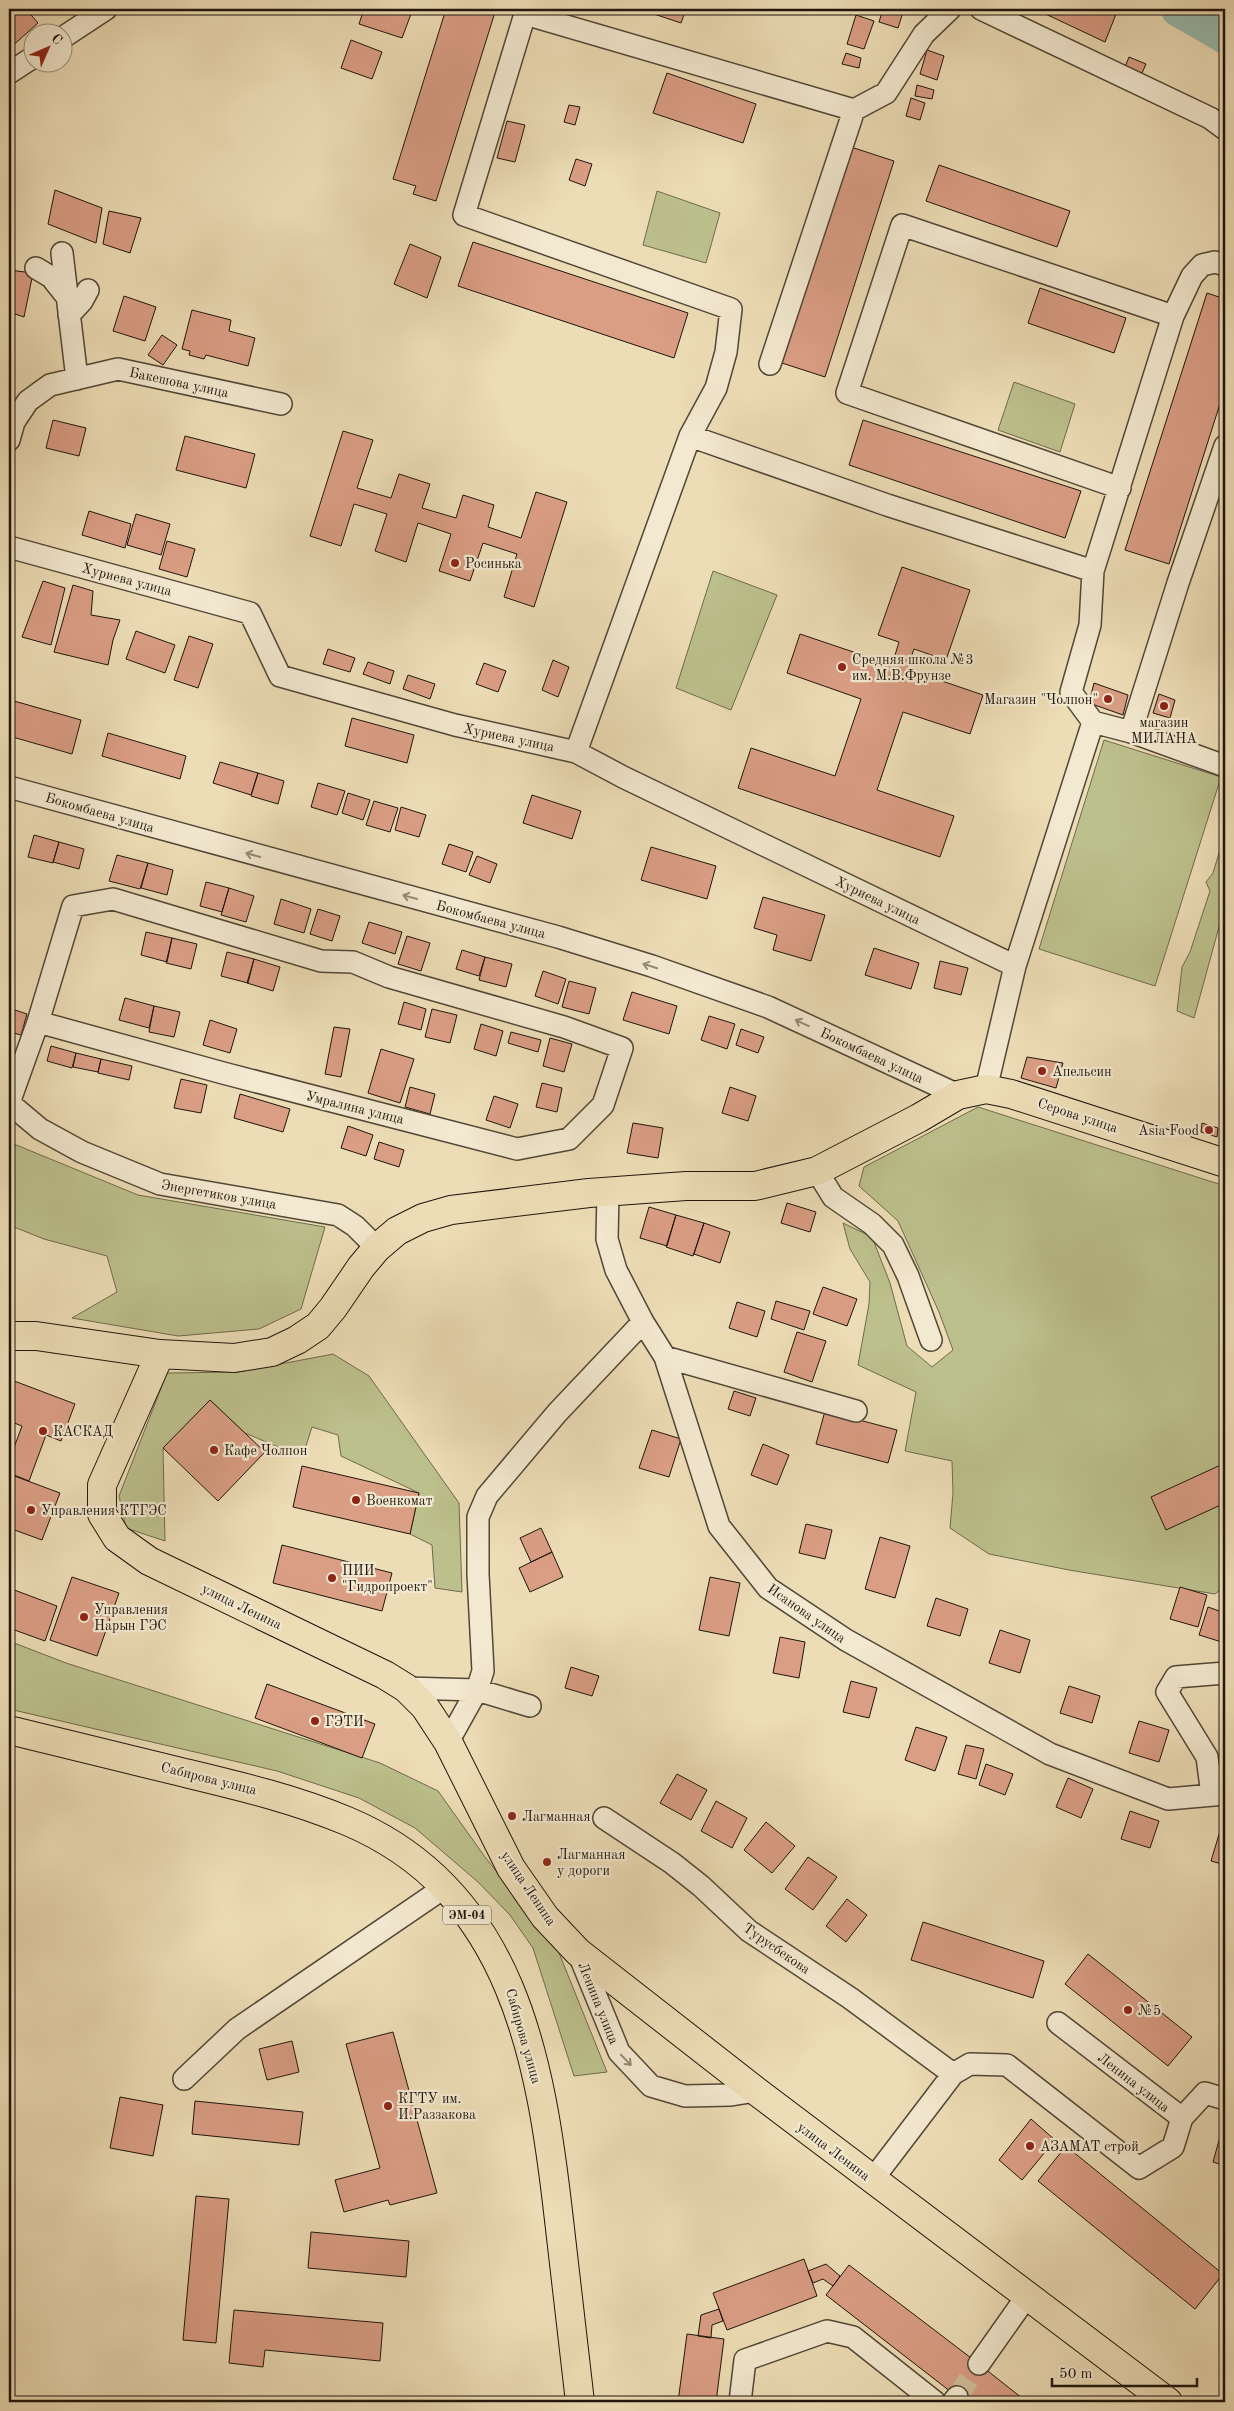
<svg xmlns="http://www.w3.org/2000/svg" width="1234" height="2411" viewBox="0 0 1234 2411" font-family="'Old Standard TT',serif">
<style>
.green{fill:#bcc08c;stroke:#6e6a4c}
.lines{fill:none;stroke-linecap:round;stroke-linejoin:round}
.river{stroke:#99bbaf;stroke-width:35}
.building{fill:#da9e85;stroke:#1f150c}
.minor-tunnel{stroke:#cebf9c;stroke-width:21;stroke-dasharray:21 11;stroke-linecap:butt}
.minor-casing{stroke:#524736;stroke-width:24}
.major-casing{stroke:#1f150c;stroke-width:30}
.highway-casing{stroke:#1f150c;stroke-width:30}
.minor{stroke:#f3e9d0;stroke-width:21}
.major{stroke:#edddb6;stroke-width:28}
.highway{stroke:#edddb6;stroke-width:28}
.oneway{stroke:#948a78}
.poi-dot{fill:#8f2418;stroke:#f3e9d0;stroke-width:2}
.labels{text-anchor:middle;stroke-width:4.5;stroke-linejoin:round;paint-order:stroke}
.shield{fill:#f3e9d0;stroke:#5f5547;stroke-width:1}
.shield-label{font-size:12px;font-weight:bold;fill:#1f150c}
.street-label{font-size:14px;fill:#1f150c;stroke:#f3e9d0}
.poi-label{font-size:14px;fill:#1f150c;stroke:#f3e9d0;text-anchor:start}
</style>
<rect width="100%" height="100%" fill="#edddb6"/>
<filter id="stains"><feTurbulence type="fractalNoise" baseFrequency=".004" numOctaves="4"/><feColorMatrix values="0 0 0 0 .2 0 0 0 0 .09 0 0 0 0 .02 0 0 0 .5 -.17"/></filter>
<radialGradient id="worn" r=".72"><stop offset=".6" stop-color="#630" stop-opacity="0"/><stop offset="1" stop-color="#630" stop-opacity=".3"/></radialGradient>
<path class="green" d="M657,191L720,213L706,263L643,245Z
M1014,382L1075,404L1060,452L998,430Z
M713,571L777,595L731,710L676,688Z
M1104,740L1221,777L1155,986L1039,949Z
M1225,833V905L1194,1018L1177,1011L1182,967L1190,952L1210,891L1206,882L1213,873Z
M978,1107L1225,1186V1586L1215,1594L1069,1570L989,1554L950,1528L953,1493L952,1461L905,1451L916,1392L858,1365L869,1304L870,1282L850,1249L843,1223L872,1237L890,1283L907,1346L932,1367L953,1350L939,1312L898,1221L859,1186L864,1167Z
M9,1142L138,1195L325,1227L301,1309L259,1329L178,1336L72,1318L117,1292L107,1256L44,1239L9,1225Z
M333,1354L369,1376L459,1503L462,1592L435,1588L432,1545L410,1534L419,1493L341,1456L338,1435L312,1427L304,1452L278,1447L245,1433L210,1400L163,1449L165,1541L126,1528L119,1496L167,1373L239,1372Z
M9,1641L66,1663L380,1763L438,1791L485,1857L557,1948L607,2072L574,2076L533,1948L510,1915L478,1882L415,1828L359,1798L277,1771L9,1709Z"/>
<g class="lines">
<path class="river" d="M1178,9L1225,36"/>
</g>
<path class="building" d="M9,9H26L38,23L9,49Z
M364,9H395L411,14L402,38L359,24Z
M446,9H496L436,201L413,194L416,186L393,179Z
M639,9H686L681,23Z
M883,9H904L898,28L879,22Z
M1035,9H1118L1105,42Z
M856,15L874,21L864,49L847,44Z
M351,40L382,52L372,79L341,68Z
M927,50L944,56L937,80L920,74Z
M846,53L861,58L859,68L842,64Z
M1129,57L1146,64L1142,73L1125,67Z
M667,73L756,104L743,143L653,113Z
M917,85L934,90L932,99L915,96Z
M911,98L925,103L920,120L906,116Z
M569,105L580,107L575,125L564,122Z
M507,121L525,125L515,162L497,158Z
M851,147L894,161L825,377L782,363Z
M576,159L592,164L585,186L569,180Z
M939,165L1070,211L1057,247L926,201Z
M55,190L102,208L96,243L48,224Z
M109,211L141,218L130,253L103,244Z
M473,242L688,313L674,358L458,286Z
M410,244L441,257L427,298L394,284Z
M9,270L33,273L24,317L9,312Z
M1040,288L1126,318L1114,353L1028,323Z
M1207,293L1225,299V388L1169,564L1125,550Z
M124,296L156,307L145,341L113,331Z
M192,310L231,320L229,331L255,338L248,366L206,355L204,359L189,355L190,351L182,349Z
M162,335L177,345L163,365L148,355Z
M53,420L86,428L79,456L46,448Z
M863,420L1081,491L1065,538L849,465Z
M343,431L373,440L357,488L391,498L399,474L430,484L422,508L456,518L463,495L494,505L488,527L521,538L536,492L567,502L534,607L504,597L517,554L483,543L470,581L439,571L451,534L418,523L406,562L375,551L387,514L354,504L341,546L310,536Z
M185,436L255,454L246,488L176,470Z
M89,511L131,524L125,548L82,535Z
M136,514L170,524L161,555L127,545Z
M167,541L195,549L187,577L159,569Z
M902,567L970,590L946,660L914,649L907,669L983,695L970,734L903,712L877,790L954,816L940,857L738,788L751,748L835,776L861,699L787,673L800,634L892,665L899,642L878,635Z
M43,581L65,588L51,645L22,637Z
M73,585L93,591L91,615L120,620L113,640L108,665L54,652Z
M136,631L175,645L165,673L126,659Z
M189,636L213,644L198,688L174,680Z
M328,649L355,658L350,672L323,664Z
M553,660L569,667L558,697L542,690Z
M368,662L394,671L390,684L363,674Z
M484,663L506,671L498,692L476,684Z
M408,675L435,684L430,699L403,689Z
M1094,683L1128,695L1123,715L1089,703Z
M1159,694L1175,700L1170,718L1153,713Z
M14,701L81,720L72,754L9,736V720Z
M352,718L414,735L407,763L345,746Z
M108,733L186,756L180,779L102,756Z
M220,762L258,773L251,795L213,783Z
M258,773L284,781L278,804L251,796Z
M318,783L345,791L337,815L311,807Z
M348,793L370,800L363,820L342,813Z
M532,795L581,811L572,839L523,823Z
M374,801L398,808L390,832L366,825Z
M401,807L426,815L419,837L395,830Z
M34,835L59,842L53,863L28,857Z
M59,842L84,849L79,869L53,862Z
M449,844L473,852L466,872L442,864Z
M651,847L716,866L707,899L641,880Z
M117,855L148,863L140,889L109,881Z
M477,856L497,864L490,883L469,875Z
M148,863L173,870L167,895L141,888Z
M206,882L229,888L222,912L200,906Z
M229,888L254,896L246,922L221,915Z
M763,897L825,915L811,961L773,950L777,935L754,928Z
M281,899L311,909L304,933L274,924Z
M318,909L340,916L332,941L310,934Z
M369,922L402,932L395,954L362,943Z
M146,932L172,938L167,962L141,955Z
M407,936L430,943L421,971L398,964Z
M172,938L197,944L191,969L166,963Z
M874,948L919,963L911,989L865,975Z
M462,950L485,957L479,976L456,969Z
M227,952L254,959L248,983L221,976Z
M485,957L512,964L506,987L479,980Z
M254,959L280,967L273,991L247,983Z
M940,961L968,968L961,995L934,988Z
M543,971L566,979L558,1004L535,996Z
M569,981L596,988L589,1014L562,1007Z
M632,992L677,1006L669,1034L623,1020Z
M125,998L154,1006L149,1028L119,1020Z
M404,1002L426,1009L421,1030L398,1024Z
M154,1006L180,1012L174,1037L149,1032Z
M9,1008L27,1014L21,1035L9,1032Z
M432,1009L457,1015L450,1043L425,1037Z
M709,1016L735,1024L727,1049L701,1040Z
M210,1020L237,1029L230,1053L203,1045Z
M481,1024L503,1031L496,1056L474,1049Z
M334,1027L350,1029L341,1077L325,1074Z
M741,1029L764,1037L758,1053L736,1045Z
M511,1032L541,1040L538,1052L508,1043Z
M550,1038L572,1044L564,1072L543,1066Z
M51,1046L76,1053L72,1068L47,1061Z
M381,1049L414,1059L400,1103L368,1093Z
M76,1053L101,1059L98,1072L73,1067Z
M1027,1057L1063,1063L1056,1088L1021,1078Z
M101,1059L132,1066L129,1080L98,1073Z
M181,1079L207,1085L201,1113L174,1108Z
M542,1083L562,1088L557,1112L536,1107Z
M410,1087L435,1094L430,1114L405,1107Z
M730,1087L756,1096L748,1121L722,1113Z
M240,1094L290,1109L283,1132L234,1118Z
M494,1096L518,1104L510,1128L486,1120Z
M633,1123L663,1128L658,1158L627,1153Z
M1202,1123L1218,1128L1217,1137L1201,1132Z
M348,1126L373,1135L366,1156L341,1148Z
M379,1142L404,1150L399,1167L374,1159Z
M787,1203L816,1212L810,1232L781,1223Z
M649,1207L676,1215L667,1246L640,1238Z
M676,1215L704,1223L693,1256L666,1247Z
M704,1223L730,1232L720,1263L694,1254Z
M823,1287L857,1299L847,1326L813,1314Z
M776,1301L810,1311L804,1330L771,1319Z
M737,1302L765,1311L757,1337L729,1328Z
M797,1332L826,1341L812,1382L784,1372Z
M9,1379L75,1404L61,1441L46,1435L29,1481L9,1473V1461L22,1426L9,1421Z
M734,1391L756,1398L750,1416L728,1409Z
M210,1400L265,1452L218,1501L163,1448Z
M825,1411L897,1430L888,1463L816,1444Z
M652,1430L681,1439L669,1477L639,1468Z
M763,1444L789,1455L777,1485L751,1475Z
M1225,1463V1503L1166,1530L1151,1497Z
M302,1466L419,1493L410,1534L293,1507Z
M9,1474L60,1493L42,1540L9,1528Z
M806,1524L832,1530L825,1559L799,1553Z
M541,1528L552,1552L531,1562L520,1538Z
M880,1537L910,1546L895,1598L865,1589Z
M282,1545L392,1573L382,1611L273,1583Z
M552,1552L563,1577L530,1592L519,1568Z
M72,1577L119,1593L97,1656L50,1640Z
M710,1577L740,1583L729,1636L699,1630Z
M1180,1587L1207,1595L1198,1627L1170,1619Z
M9,1588L57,1606L45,1641L9,1628Z
M936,1598L968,1609L960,1636L927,1626Z
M1208,1607L1225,1613V1643L1199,1635Z
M1000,1630L1030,1640L1020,1673L989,1663Z
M780,1637L805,1642L799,1678L773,1673Z
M571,1667L599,1676L592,1696L565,1688Z
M851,1681L877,1688L869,1718L843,1712Z
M267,1684L375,1724L362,1758L255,1718Z
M1069,1686L1100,1696L1092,1723L1060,1713Z
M1139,1721L1169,1730L1159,1762L1129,1753Z
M916,1727L947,1737L935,1771L905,1760Z
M966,1745L984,1749L976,1779L958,1774Z
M986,1764L1013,1774L1005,1795L979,1785Z
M677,1774L707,1790L691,1820L660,1803Z
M1068,1778L1093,1789L1081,1818L1056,1807Z
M716,1801L747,1818L732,1848L701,1831Z
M1130,1811L1159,1821L1150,1848L1121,1839Z
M766,1822L795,1846L772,1873L744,1850Z
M1220,1831L1225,1833V1865L1211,1861Z
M808,1857L837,1877L813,1910L785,1889Z
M847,1899L867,1915L846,1942L826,1926Z
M923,1922L1044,1961L1033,1998L911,1960Z
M1088,1954L1192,2037L1168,2066L1065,1984Z
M393,2032L437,2193L390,2205L388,2200L344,2212L335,2180L380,2168L346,2044Z
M292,2041L299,2072L267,2080L259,2049Z
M120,2097L163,2105L153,2156L110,2148Z
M195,2101L303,2112L299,2145L192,2134Z
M1031,2119L1055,2140L1022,2180L999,2160Z
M1223,2126L1225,2127V2166L1213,2162Z
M1066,2146L1223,2274L1195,2309L1038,2181Z
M196,2196L229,2199L216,2343L183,2340Z
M311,2232L409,2241L406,2277L308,2268Z
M804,2259L817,2296L727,2330L713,2293Z
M826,2264L840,2276L833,2286L823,2279L813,2283L808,2271Z
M849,2265L979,2364L1027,2402H964L826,2295Z
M719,2309L723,2321L712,2325L711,2338L698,2336L701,2315Z
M234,2310L383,2323L380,2361L265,2350L263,2367L229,2363Z
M687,2334L724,2339L716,2402H678Z"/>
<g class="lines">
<path class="minor-tunnel" d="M957,2397L979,2364"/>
<defs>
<path id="minor" d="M981,9L1210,118L1225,129
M62,38L106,9
M9,73L32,58
M62,253L77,379
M36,268L51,277L67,297
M69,315L82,301L88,290
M770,364L854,110
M690,436L887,505L1093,571
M9,440L14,422L28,401L50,385L118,369L281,404
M1120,488L847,393L902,225L1173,316
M9,547L250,613L280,676L455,725L576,752L623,777L1015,966
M1093,722L1071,692L1090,625L1093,571L1173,316L1192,276L1202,265L1215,262L1225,265
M1131,732L1178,583L1225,446
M576,752L690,436L716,388L726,352L731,309L464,215L525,14L854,110L886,93L924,34L950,9
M9,787L558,937L652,966L768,1007L958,1095
M986,1089L1015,966L1093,722L1131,732L1225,766
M9,1103L38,1022L73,906L113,899L321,961L353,962L389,977L564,1027L622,1048L603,1105L569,1139L517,1149L223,1073L38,1022
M9,1103L40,1129L82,1152L160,1184L338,1215L355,1226L377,1248
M817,1171L833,1197L872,1224L893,1245L908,1276L931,1340
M608,1192L607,1239L616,1270L643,1322L665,1357L719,1526L768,1588L846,1640L1050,1754L1168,1799L1225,1794
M665,1357L856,1411
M406,1688L477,1690L530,1706
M448,1742L477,1690L483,1671L478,1574V1517L487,1496L557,1413L643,1322
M1212,1795L1207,1757L1167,1692L1176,1677L1225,1673
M604,1818L672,1863L701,1886L749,1931L850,1998L953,2074
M578,1952L619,2052L651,2086L685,2096L731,2095L756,2091
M184,2079L237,2029L445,1887
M1182,2118L1205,2093L1225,2099
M873,2179L953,2074L970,2064L1007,2065L1139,2168L1173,2147L1182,2118L1058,2023
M979,2364L1027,2296
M740,2402L745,2360L827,2331L853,2337L935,2402
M953,2402L957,2397"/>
<path id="major" d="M9,1336H36L160,1354L234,1358L272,1352L297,1340L318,1326L333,1308L361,1267L377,1248L397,1231L423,1218L451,1210L589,1193L686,1186H755L817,1171L919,1118L958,1095L986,1089L1011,1094L1225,1163
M160,1354L102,1485V1514L117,1538L149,1561L385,1675L406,1688L425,1707L448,1742L511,1868L545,1917L578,1952L756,2091L1168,2402"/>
<path id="highway" d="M9,1730C65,1744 121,1757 177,1771C235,1785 292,1798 347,1821C514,1891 541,2061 559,2220C566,2281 573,2342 580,2402"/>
</defs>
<use href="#minor" class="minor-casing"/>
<use href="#major" class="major-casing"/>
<use href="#highway" class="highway-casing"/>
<use href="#minor" class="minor"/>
<use href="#major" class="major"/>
<use href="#highway" class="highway"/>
</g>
<defs><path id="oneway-shaft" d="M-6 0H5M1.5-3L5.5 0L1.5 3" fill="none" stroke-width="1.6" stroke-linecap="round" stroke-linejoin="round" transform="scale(1.25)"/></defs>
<g class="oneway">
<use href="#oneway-shaft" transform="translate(253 855) rotate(-164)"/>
<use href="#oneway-shaft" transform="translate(410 897) rotate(-165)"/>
<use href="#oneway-shaft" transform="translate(650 966) rotate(-162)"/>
<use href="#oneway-shaft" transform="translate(802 1023) rotate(-155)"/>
<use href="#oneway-shaft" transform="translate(626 2060) rotate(46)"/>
</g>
<g class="poi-dot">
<circle cx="455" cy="563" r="5"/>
<circle cx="842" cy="667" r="5"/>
<circle cx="1108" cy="699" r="5"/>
<circle cx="1164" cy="706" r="5"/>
<circle cx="1042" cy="1071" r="5"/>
<circle cx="1209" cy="1130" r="5"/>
<circle cx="43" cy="1431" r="5"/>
<circle cx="214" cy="1450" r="5"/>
<circle cx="356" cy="1500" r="5"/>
<circle cx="31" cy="1510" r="5"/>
<circle cx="332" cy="1578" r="5"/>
<circle cx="84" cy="1617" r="5"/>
<circle cx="315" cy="1721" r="5"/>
<circle cx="512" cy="1816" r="5"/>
<circle cx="547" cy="1862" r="5"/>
<circle cx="1128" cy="2010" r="5"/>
<circle cx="388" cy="2106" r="5"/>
<circle cx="1030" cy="2146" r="5"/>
</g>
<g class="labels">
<rect class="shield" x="443" y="1905.5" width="48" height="19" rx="4"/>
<g class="shield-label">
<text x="467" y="1919">ЭМ-04</text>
</g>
<g class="street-label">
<text transform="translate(179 382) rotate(12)" y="5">Бакешова улица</text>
<text transform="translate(127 579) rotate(15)" y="5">Хуриева улица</text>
<text transform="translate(509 737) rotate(12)" y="5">Хуриева улица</text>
<text transform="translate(100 812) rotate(16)" y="5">Бокомбаева улица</text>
<text transform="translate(878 900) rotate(26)" y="5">Хуриева улица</text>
<text transform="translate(491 919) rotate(15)" y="5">Бокомбаева улица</text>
<text transform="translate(872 1055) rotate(25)" y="5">Бокомбаева улица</text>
<text transform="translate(355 1107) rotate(14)" y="5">Умралина улица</text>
<text transform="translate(1078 1115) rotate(18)" y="5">Серова улица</text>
<text transform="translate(219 1194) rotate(10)" y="5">Энергетиков улица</text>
<text transform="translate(242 1606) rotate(26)" y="5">улица Ленина</text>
<text transform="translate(807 1613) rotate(35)" y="5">Исанова улица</text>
<text transform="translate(209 1778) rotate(14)" y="5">Сабирова улица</text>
<text transform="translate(529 1888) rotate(56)" y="5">улица Ленина</text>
<text transform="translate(777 1948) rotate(35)" y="5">Турусбекова</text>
<text transform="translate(599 2003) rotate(68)" y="5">Ленина улица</text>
<text transform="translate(524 2036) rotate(74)" y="5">Сабирова улица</text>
<text transform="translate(1134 2082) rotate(38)" y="5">Ленина улица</text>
<text transform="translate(834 2151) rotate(37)" y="5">улица Ленина</text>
</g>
<g class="poi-label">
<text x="465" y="568">Росинька</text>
<text x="852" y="664">Средняя школа №3<tspan x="852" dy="16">им. М.В.Фрунзе</tspan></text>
<text x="1098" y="704" text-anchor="end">Магазин "Чолпон"</text>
<text x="1164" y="727" text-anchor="middle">магазин<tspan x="1164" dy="16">МИЛАНА</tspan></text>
<text x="1052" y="1076">Апельсин</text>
<text x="1199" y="1135" text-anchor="end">Asia Food</text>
<text x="53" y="1436">КАСКАД</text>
<text x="224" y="1455">Кафе Чолпон</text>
<text x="366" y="1505">Военкомат</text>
<text x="41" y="1515">Управления КТГЭС</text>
<text x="342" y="1575">ПИИ<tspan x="342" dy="16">"Гидропроект"</tspan></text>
<text x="94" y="1614">Управления<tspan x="94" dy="16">Нарын ГЭС</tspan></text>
<text x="325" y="1726">ГЭТИ</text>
<text x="522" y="1821">Лагманная</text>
<text x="557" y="1859">Лагманная<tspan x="557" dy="16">у дороги</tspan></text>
<text x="1138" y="2015">№5</text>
<text x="398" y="2103">КГТУ им.<tspan x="398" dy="16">И.Раззакова</tspan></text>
<text x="1040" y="2151">АЗАМАТ строй</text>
</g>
</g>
<rect width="1234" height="2411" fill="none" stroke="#edddb6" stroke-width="30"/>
<rect x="10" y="10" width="1214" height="2391" fill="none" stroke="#1f150c" stroke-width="2.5"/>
<rect x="15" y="15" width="1204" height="2381" fill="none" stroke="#1f150c"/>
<g transform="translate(48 48) rotate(45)"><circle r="24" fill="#f3e9d0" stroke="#9e9482"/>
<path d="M0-4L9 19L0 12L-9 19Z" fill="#8f2418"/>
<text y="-8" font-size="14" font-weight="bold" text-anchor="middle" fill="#1f150c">С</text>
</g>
<path d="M1052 2378v8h145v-8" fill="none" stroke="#1f150c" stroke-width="2.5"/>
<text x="1059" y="2378" font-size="15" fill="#1f150c" stroke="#f3e9d0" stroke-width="4" paint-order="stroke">50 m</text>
<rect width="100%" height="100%" filter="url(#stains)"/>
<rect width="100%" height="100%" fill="url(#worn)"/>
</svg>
